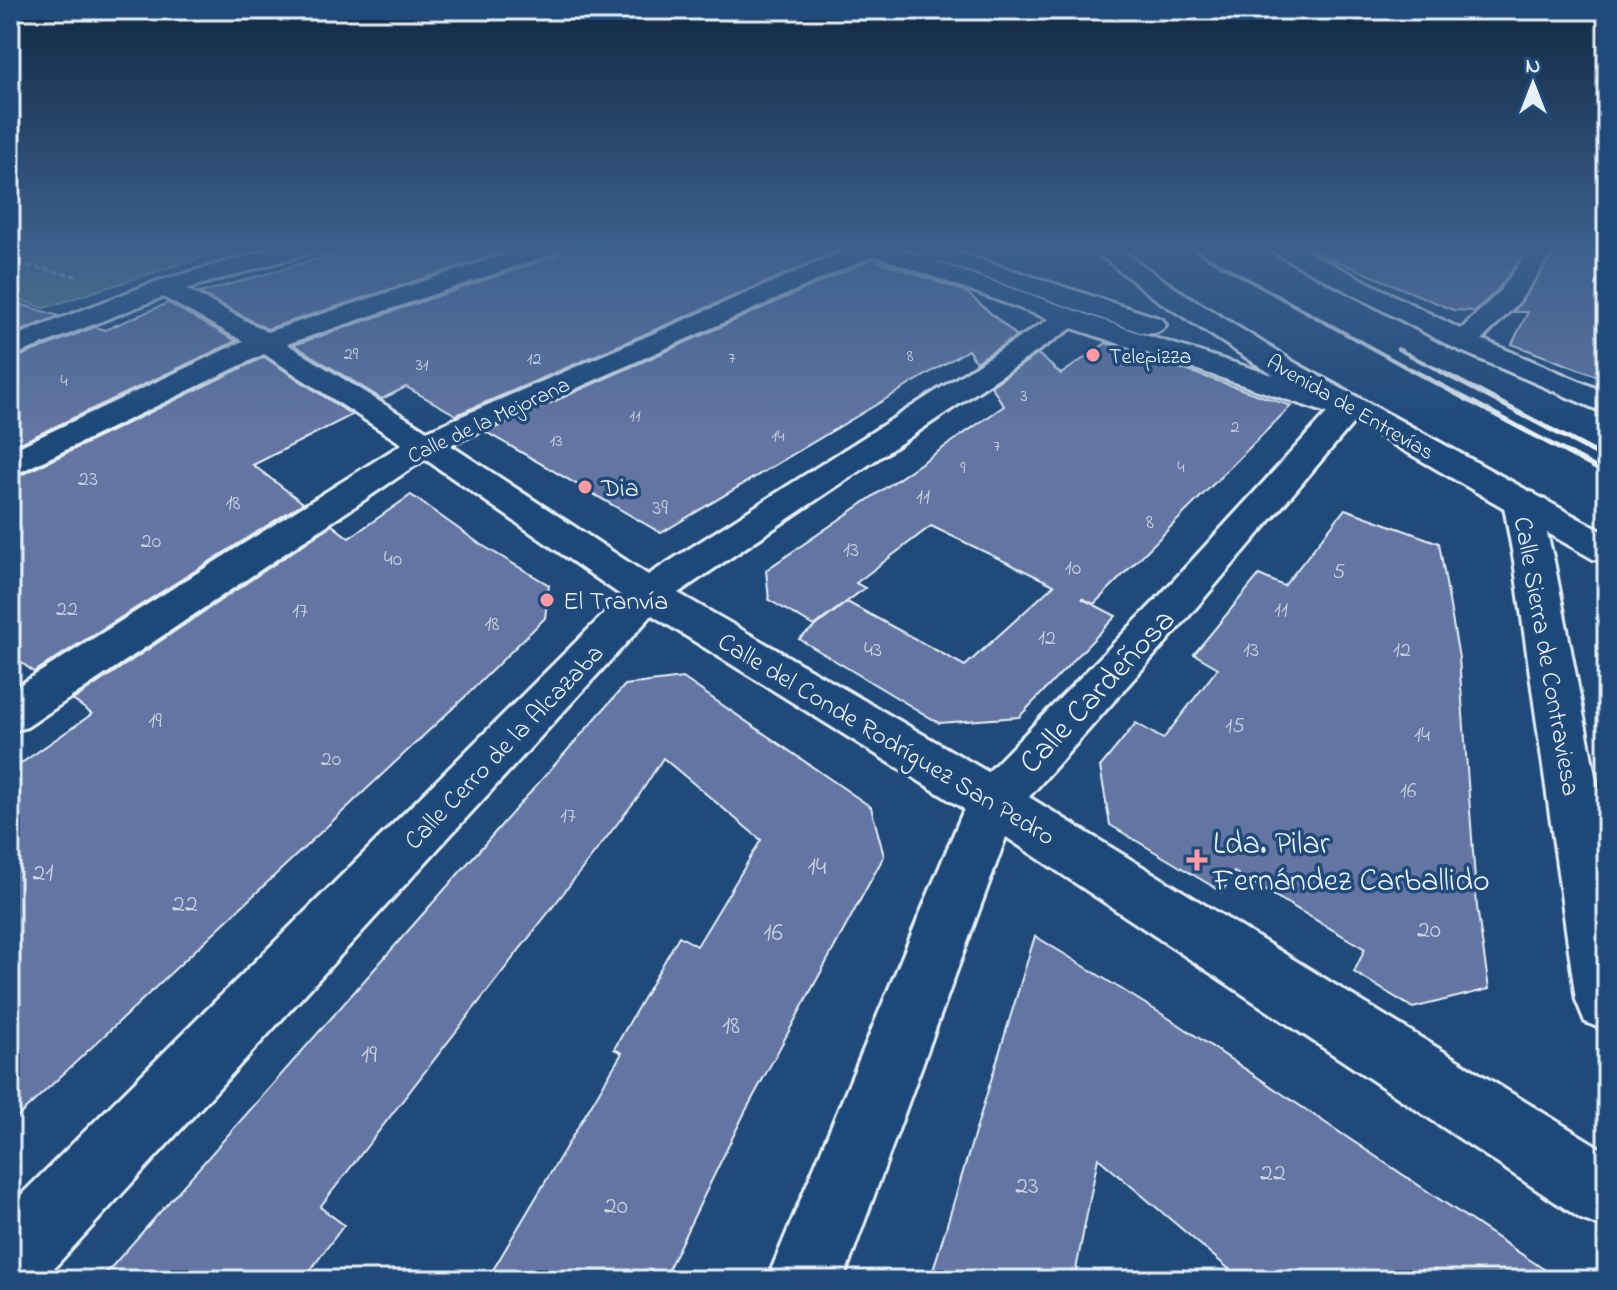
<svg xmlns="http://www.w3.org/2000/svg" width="1617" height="1290" viewBox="0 0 1617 1290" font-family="'Indie Flower',sans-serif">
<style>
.green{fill:#5a8085;stroke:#a1b8be;stroke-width:2}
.building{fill:#6474a2;stroke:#e8f1f8;stroke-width:2}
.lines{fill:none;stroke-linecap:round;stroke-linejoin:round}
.pedestrian-casing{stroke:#e8f1f8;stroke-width:6}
.minor-casing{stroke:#e8f1f8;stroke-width:6}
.tertiary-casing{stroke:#e8f1f8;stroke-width:6}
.primary-casing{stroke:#e8f1f8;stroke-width:6}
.path{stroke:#e8f1f8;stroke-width:3;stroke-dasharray:5 4;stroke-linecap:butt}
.pedestrian{fill:#1f4a7a;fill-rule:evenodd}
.minor{fill:#1f4a7a;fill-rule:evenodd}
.tertiary{fill:#1f4a7a;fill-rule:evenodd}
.primary{fill:#1f4a7a;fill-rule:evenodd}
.rail-far1{stroke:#e8f1f8;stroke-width:4}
.rail{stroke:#e8f1f8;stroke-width:5}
.poi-dot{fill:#ff9aa2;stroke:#1f4a7a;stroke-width:3}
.labels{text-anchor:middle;stroke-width:7;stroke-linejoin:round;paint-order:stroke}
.far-number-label{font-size:18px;fill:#c7d2e2}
.far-poi-label{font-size:22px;fill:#e8f1f8;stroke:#1f4a7a;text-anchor:start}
.far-street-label{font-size:22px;fill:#e8f1f8;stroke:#1f4a7a}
.number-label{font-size:22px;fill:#c7d2e2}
.poi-label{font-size:26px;fill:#e8f1f8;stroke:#1f4a7a;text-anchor:start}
.street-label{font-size:26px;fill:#e8f1f8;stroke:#1f4a7a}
.near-number-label{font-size:26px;fill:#c7d2e2}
.near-street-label{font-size:32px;fill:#e8f1f8;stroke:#1f4a7a}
.near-poi-label{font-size:32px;fill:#e8f1f8;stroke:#1f4a7a;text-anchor:start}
</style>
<rect width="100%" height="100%" fill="#1f4a7a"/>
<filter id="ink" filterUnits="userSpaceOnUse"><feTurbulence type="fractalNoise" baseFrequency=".0125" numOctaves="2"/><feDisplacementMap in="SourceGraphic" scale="16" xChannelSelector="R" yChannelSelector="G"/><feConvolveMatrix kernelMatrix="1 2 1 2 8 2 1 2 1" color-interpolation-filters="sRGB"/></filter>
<g filter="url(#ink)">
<path class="green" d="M10,248H211L217,252L44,308L10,297Z"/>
<path class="building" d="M355,248H516L267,329L200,293Z
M562,248L843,249L456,415L406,387L382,399L294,345L556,256Z
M1306,248H1528L1498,289L1475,311L1453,310Z
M1558,248H1607V380L1512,344L1528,312H1514Z
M872,259L966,292L1017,336L976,362L968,350L661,533L486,432Z
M10,301L59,316L10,335Z
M168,303L236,341L10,448V360L95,327L105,330Z
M1106,343L1291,406L1094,604L1081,598L1116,616L1019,717L939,723L799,639L847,602L965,666L1054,585L931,526L856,583L865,588L814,626L769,600L766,570L1004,406L991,386L1038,354L1061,374Z
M264,357L352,415L253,465L303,503L34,672L10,654V477L23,474Z
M411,495L480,544L549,585L545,618L470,692L10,1124V771L92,714L73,700L332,525L349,538Z
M1345,509L1439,543L1459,658L1477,907L1489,989L1413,1008L1354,972L1365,949L1234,872L1222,892L1110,825L1100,767L1136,723L1163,739L1218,668L1194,654L1259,575L1284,586Z
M683,678L871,807L884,856L745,1112L663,1280H487L622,1053L614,1049L679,936L697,946L761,840L663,758L638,797L320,1207L344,1225L303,1280H100L625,685Z
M1035,936L1178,1024L1560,1280H1242L1098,1158L1074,1280H930Z"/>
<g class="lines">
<defs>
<path id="pedestrian" d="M930,248H945L1162,319L1166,325C1159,335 1151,334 1140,332L939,261H924L920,256Z"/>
<path id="minor" d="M276,248H313L309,253L186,289L267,332L525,248H559L555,253L287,344L427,431L852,248H897L1142,334L1359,402L1364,409L1359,416L1183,623L1029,797L1607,1152V1229L1581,1219L1006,837L843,1280H767L964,809L652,615L43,1280H10V1206L622,596L425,459L27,727L10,732V691L402,444L264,354L22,471L10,474V451L243,341L163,297L10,357V338L155,282ZM874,255L1049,319L648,575L450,445ZM1072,328L1327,413L1153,603L988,772L678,593Z
M1531,248H1555L1518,303L1474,348L1464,350L1454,348L1450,342L1454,336L1500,291Z
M1521,490L1534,493L1539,501L1554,561L1607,838V1031L1585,1022L1576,1000L1514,561L1503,501L1508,493Z"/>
<path id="tertiary" d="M1271,248H1300L1474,336L1607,393V414L1454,348L1275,253Z"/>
<path id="primary" d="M1091,248H1118L1172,286L1297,364L1607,534V562L1593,559L1276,377L1153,297Z"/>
</defs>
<use href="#pedestrian" class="pedestrian-casing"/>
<use href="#minor" class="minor-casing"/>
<use href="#tertiary" class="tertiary-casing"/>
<use href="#primary" class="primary-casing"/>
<path class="path" d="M10,254L31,248
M10,262L80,277"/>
<use href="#pedestrian" class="pedestrian"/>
<use href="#minor" class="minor"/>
<use href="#tertiary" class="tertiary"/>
<use href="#primary" class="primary"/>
<path class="rail-far1" d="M1191,248L1413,371
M1398,349L1440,371"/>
<path class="rail" d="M1410,369L1607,474
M1436,369L1607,459"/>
</g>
</g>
<linearGradient id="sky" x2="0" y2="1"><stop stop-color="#112943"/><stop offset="0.58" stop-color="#3c608d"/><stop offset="1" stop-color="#3c608d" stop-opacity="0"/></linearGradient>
<rect width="1617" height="428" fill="url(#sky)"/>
<g class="poi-dot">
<circle cx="1093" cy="355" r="8"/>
<circle cx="585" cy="487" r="8"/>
<circle cx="547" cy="600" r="8"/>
<path d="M1193 848h8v8h8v8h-8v8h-8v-8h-8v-8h8z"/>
</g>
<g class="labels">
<g class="far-number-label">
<text x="351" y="359">29</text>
<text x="910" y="361">8</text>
<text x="732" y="363">7</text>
<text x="534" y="364">12</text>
<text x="422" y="370">31</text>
<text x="64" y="386">4</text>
<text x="1024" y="401">3</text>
<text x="635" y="421">11</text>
<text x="1235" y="432">2</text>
<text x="778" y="441">14</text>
<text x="556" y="446">13</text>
<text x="997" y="451">7</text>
<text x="1181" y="472">4</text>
<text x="963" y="473">9</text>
</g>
<g class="far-poi-label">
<text x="1109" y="363">Telepizza</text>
</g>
<g class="far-street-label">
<text transform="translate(1351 406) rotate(30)" y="8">Avenida de Entrevías</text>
<text transform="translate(488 419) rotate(-25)" y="8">Calle de la Mejorana</text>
</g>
<g class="number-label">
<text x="88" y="485">23</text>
<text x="923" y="503">11</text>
<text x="233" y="509">18</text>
<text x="660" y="514">39</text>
<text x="1150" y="528">8</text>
<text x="151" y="547">20</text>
<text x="851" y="556">13</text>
<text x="393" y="565">40</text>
<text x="1073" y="574">10</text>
<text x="1339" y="578">5</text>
<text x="67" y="615">22</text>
<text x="1281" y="616">11</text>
<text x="300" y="617">17</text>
<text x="492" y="630">18</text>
<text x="1047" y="644">12</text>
<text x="873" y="656">43</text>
<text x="1251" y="656">13</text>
<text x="1402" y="656">12</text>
<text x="155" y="727">19</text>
<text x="1235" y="732">15</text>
<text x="1422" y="741">14</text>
<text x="331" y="765">20</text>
<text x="1408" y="797">16</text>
<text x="568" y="822">17</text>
</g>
<g class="poi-label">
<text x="601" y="496">Dia</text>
<text x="563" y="609">El Tranvía</text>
</g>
<g class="street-label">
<text transform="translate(1548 656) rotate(80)" y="9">Calle Sierra de Contraviesa</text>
<text transform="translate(887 738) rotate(31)" y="9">Calle del Conde Rodríguez San Pedro</text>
<text transform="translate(503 746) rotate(-46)" y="9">Calle Cerro de la Alcazaba</text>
</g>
<g class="near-number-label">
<text x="817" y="874">14</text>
<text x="43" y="880">21</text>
<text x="185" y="911">22</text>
<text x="1429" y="937">20</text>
<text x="773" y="940">16</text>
<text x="731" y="1033">18</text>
<text x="369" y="1062">19</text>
<text x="1273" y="1180">22</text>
<text x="1027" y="1193">23</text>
<text x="616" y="1213">20</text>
</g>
<g class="near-street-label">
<text transform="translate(1096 690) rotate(-47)" y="11">Calle Cardeñosa</text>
</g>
<g class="near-poi-label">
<text x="1213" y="853">Lda. Pilar<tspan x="1213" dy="37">Fernández Carballido</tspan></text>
</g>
</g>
<rect width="1617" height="1290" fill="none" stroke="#1f4a7a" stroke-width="40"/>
<rect x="20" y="20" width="1577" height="1250" fill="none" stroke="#e8f1f8" stroke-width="3" filter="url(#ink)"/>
<g transform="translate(1533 84)" stroke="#1f4a7a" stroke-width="6" paint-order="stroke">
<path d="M0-6L14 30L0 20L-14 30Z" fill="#e8f1f8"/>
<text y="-12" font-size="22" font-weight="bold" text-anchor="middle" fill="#e8f1f8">N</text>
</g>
</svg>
